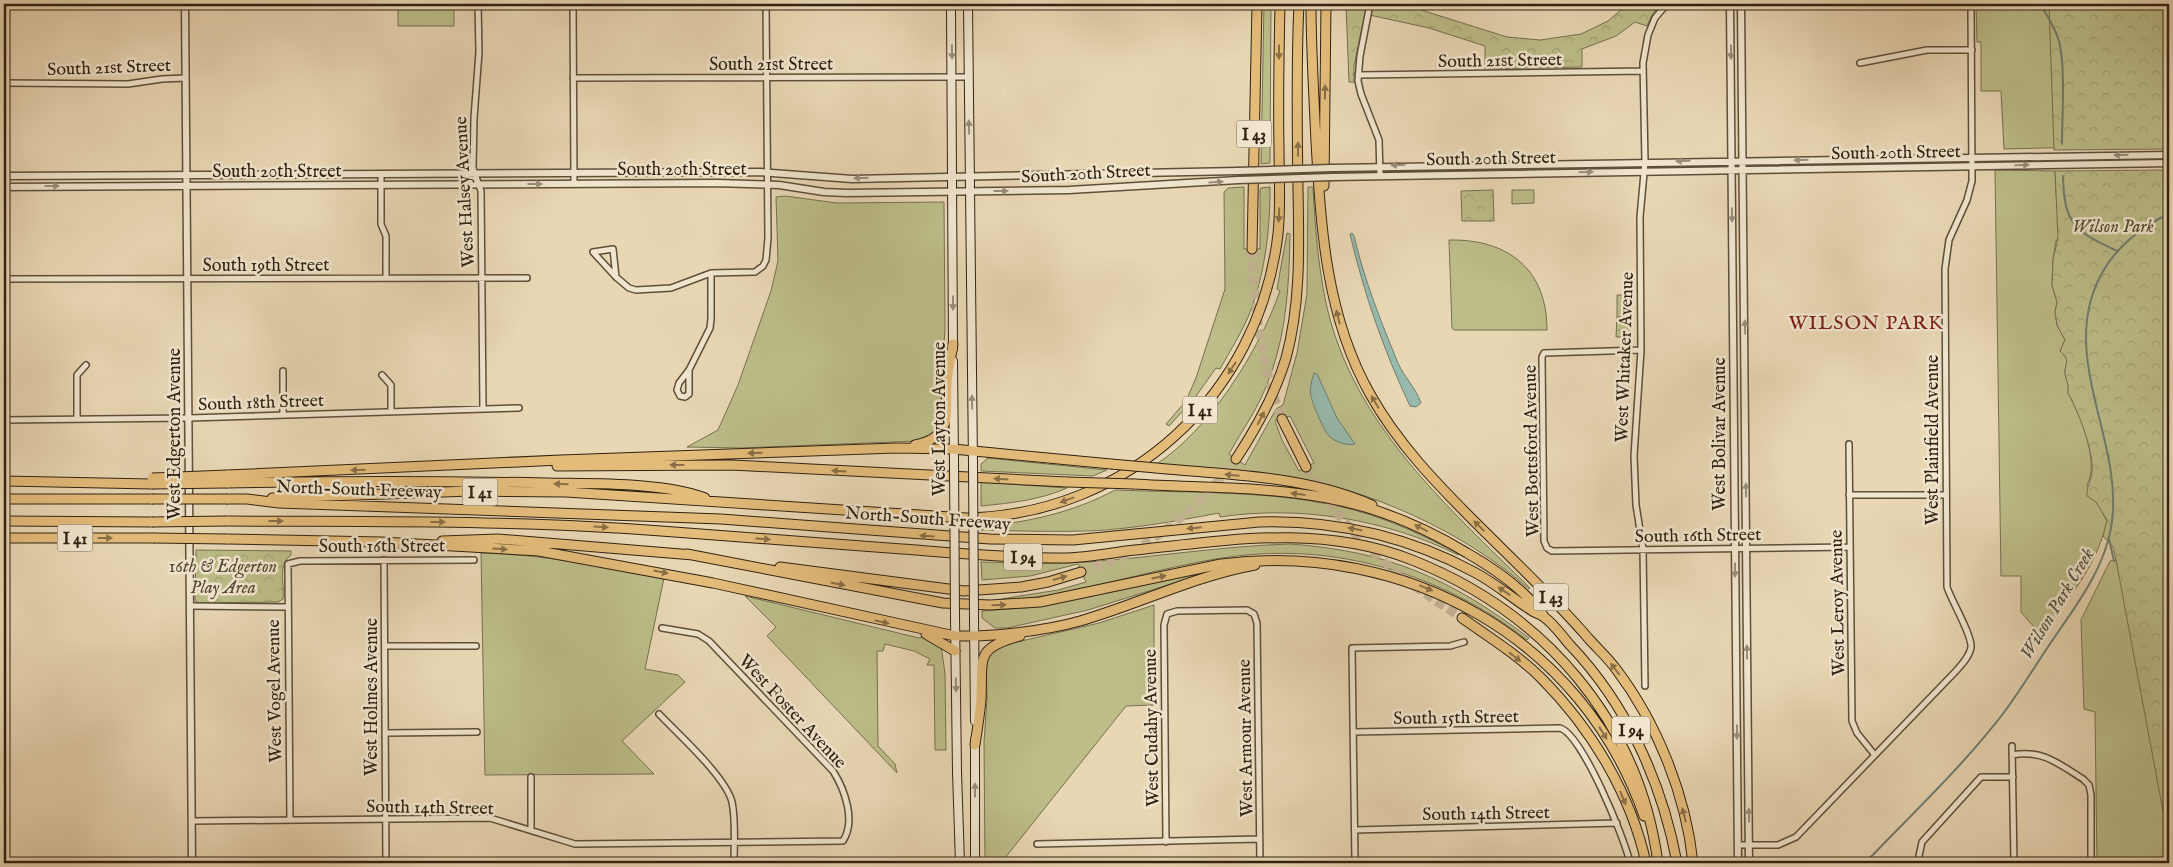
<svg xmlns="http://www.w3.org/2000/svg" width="2173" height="867" viewBox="0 0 2173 867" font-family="'IM FELL English',serif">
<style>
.green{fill:#bcbd89;stroke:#76704e;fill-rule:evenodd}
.forest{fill:url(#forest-crowns);stroke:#76704e}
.water{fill:#97baad;stroke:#6e7d6f}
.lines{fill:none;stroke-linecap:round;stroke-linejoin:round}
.stream{stroke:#6e7d6f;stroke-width:2}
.motorway-tunnel{stroke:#c4b394;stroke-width:9;stroke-dasharray:9 4.5;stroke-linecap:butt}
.minor-casing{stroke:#5e4f3a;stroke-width:8}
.tertiary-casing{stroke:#5e4f3a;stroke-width:9}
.secondary-casing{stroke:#302212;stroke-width:10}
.motorway-casing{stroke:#302212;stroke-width:11}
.minor{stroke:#f1e5ce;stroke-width:5}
.tertiary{stroke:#f1e5ce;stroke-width:6}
.secondary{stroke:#f1e5ce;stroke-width:8}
.motorway{stroke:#e4bc7a;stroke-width:9}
.tertiary-bridge-casing{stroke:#5e4f3a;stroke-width:9;stroke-linecap:butt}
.secondary-bridge-casing{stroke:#302212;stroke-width:10;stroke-linecap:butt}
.motorway-bridge-casing{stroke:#302212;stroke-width:11;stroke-linecap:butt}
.tertiary-bridge{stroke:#f1e5ce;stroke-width:6}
.secondary-bridge{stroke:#f1e5ce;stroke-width:8}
.motorway-bridge{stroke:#e4bc7a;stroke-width:9}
.oneway{fill:#9a8d79}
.oneway2{fill:#8a6f46}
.labels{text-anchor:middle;stroke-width:5;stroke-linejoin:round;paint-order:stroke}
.shield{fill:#f1e5ce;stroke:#6a5c4a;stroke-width:1}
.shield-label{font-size:16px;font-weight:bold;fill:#302212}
.street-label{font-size:18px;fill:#302212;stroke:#f1e5ce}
.park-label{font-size:18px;font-style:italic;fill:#534930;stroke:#f1e5ce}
.water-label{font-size:19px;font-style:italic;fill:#4f5040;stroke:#f1e5ce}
.quarter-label{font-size:20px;letter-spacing:1px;fill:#7a1f14;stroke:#f1e5ce}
</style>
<defs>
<pattern id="forest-crowns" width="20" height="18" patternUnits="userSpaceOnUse" patternTransform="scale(1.25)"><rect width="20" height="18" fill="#bcbd89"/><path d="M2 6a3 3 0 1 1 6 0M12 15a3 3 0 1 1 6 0" fill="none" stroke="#a2a275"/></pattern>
</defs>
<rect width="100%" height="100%" fill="#e9d7b4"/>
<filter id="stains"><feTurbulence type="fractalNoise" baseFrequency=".004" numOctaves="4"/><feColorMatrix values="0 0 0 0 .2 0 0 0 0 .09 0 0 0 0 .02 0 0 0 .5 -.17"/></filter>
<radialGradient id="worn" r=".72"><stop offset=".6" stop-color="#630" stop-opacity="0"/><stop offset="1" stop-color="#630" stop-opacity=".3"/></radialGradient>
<path class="green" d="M398,4H454V26H398Z
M1264,4H1271L1270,163L1261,164Z
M1976,4H2064L2082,147L2004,149L2001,91H1981V42H1977Z
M1995,170L2055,171L2057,209L2063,231L2056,241L2053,259L2052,285L2057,302L2055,312L2057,325L2065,340L2060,351C2071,361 2065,362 2065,373C2066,381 2069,383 2068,393C2080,415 2100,462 2087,485L2107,521C2096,568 2069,597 2041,635L2021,612V576H2001Z
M1244,187V249H1260V190L1261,188L1270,187C1270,231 1265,274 1249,315C1241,334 1230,351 1220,369L1216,368L1194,399L1169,426L1166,424L1186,401L1196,378L1225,289L1224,192L1228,188Z
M1308,187H1313C1315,226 1318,265 1326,303C1352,423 1447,506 1530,588L1529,589C1464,532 1369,488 1283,476C1241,470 1197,467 1155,465C1209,431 1259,351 1280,291L1277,289L1287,233L1290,234C1289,291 1286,345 1261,398C1252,418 1239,435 1229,454L1245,465L1276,409L1283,405L1297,353L1307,294ZM1290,416L1314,463L1299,471L1282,440L1275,421Z
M1512,190H1534V203L1512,204Z
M785,196L837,203L944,202L945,330L941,383V423L936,432L919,441L740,448L687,447L718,430L738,385L771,291L778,261L776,197Z
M1449,240C1508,239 1547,269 1547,330H1454L1452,328Z
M1617,295H1630V317H1617Z
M988,458L1107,470L1093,476L981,471V464Z
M981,482L1067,488C1040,500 1011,503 981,506Z
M1115,490C1191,493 1281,490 1354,510C1391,520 1425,536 1459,554L1458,555C1386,519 1299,505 1220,517L1219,513C1176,521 1133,529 1089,531C1053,532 1017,531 981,530V527C1028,522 1072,513 1115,490Z
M1290,544C1389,551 1451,579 1529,638L1527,640C1442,574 1336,542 1229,557C1152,568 1079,595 1002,601L1001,599L1058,590L1086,582L1078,564L1030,576L982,580L981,562C1017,563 1053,564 1088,562C1156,557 1223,546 1290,544Z
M481,553C543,554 604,567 664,578L645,669L678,675L685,682L622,741L654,774L485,775Z
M2116,560L2133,626L2169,816V863H2097L2095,712L2084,709L2081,620L2110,561Z
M1206,571V573L1088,610L1007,628H995L982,618V611L1037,607Z
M745,596L919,638L922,637L941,646L945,673L946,750H935L934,665H927L930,659L914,651L885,644L883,651H877L878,746L895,764L897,773L767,636L776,627Z
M1154,605V705L1126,706L1001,863H985L984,742L987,699L986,658L991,651L1004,645L1099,623Z"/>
<path class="forest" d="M1346,4H1402L1507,37L1540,40L1581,34L1608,21L1628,4H1660L1652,15L1647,26L1635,22L1616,36L1582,49V67L1485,69V46L1429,28L1365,14L1354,66V82H1349Z
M2049,4H2169V149L2054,150Z
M2169,170V843L2116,560L2113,547L2103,536L2107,520L2096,502L2087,496C2087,486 2089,486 2091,477C2097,457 2078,411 2068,393C2069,383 2066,381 2065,373C2065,362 2071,361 2060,351L2065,340L2057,325L2055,312L2057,302L2052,285L2053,259L2058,238L2055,171Z
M1493,190L1494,221H1462L1461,191Z
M1617,317H1630V337H1616Z
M196,550L291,551V555C277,565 285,585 283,599L278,602L198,603L195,600Z"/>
<path class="water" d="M1352,233L1354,236C1364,279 1381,322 1398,363C1404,377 1416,388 1421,403L1416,407L1410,406C1384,351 1364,294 1350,234Z
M1314,373L1317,374L1337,418L1355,444C1347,446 1335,442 1329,436C1324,431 1312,403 1311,396C1309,388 1312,380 1314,373Z"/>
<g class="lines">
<path class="stream" d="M2040,4C2047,15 2054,26 2058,38C2066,61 2062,117 2062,144
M2063,176C2064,225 2075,231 2117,251
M2109,539L2114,561
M1865,863C1911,815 1961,768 2002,715C2021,690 2038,661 2056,635C2080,601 2107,563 2112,521C2123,437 2054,350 2105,268C2119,245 2144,225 2169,214"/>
<path class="motorway-tunnel" d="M1252,249C1255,310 1260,362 1282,419
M1306,467C1317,483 1327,500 1339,515C1375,560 1414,587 1462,618
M1081,572C1096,566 1111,562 1125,555C1168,533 1207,498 1236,459"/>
<defs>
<path id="minor" d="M478,4L479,52L474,118L473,168L481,191L483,409
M573,4L574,184
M1370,4L1360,56L1358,81L1361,94L1379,140L1380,175
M1860,63L1927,50H1972
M1358,75L1643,71
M573,78L968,77
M4,83L128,84L162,79L185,78
M381,174V224L386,236V278
M616,277L613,249L593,252L616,277L629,288L636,290L671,288L711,273L755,272L763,266L766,260L768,238L766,4
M4,279L527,278
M1641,350L1544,353L1542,357L1544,541L1547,548L1552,551L1850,547
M689,370V394L685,397L680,396L677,390L679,383L689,370L710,328L711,319V273
M283,371V414
M382,375L391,385V412
M77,419V375L86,365
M4,420L189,418L519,408
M1849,444L1852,721L1857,733L1874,754
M1849,495H1946
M384,560L386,863
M190,606L287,607
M385,646H476
M1645,686L1643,549L1636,505L1634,456L1641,350L1640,217L1645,162L1643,63L1648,35L1655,18L1667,4
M659,714C678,734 726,777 732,802C736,821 734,844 734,863
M1353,732L1560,728C1582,734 1625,839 1630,863
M386,733L477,732
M2012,746L2014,863
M2012,755C2042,749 2059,764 2083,779L2089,785L2091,795V863
M531,777V830
M290,820L288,564L300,561L474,560
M193,821L490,818L575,844L843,841C856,821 845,790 833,771L709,641L698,634L662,628
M1355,830L1617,823
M1166,842L1164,625L1167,614L1177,611L1247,610L1254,614L1257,623L1260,863
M1037,844L1259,839
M1738,845H1778L1796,837L1956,671C1962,664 1970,656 1971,647C1972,635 1952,602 1947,587L1945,269L1949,240L1967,200L1972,181L1971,4
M1355,863L1352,648L1450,646L1464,642
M1920,863L1919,856L1922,842L1981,777H2013"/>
<path id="tertiary" d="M185,4L192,863
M1730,4L1738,863
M1741,4L1749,863
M1332,168L2169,155
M4,176L760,172L852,179L1238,171
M1332,177L2169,163
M4,187L717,183L779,185L824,192L847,193L1069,190L1238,180"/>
<path id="secondary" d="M951,4L953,349
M968,4L973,463
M953,361L954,462
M955,617L957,772L960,863
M974,618L975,721
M975,863V740"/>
<path id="motorway" d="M1311,4C1311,50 1314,96 1316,142C1321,229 1326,316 1370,394C1398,444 1436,483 1476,523C1514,561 1554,598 1589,639C1598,649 1608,658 1616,669C1657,723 1686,795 1693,863
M1324,186L1326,4
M1252,249L1257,4
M1282,419L1306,467
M915,445C954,437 945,414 947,383C948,370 951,357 953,344
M1236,459C1257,427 1275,395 1286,358C1301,303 1299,246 1298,189C1297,127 1296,65 1299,4
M557,466L732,465L1067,482
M1156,468C1228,475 1304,475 1372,505
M227,475L561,460L896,448L953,449L1111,464
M4,481L152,484
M227,483C334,481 440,481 547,483C593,484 663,482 705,498
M1134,484C1198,488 1264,486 1327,498C1377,507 1424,527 1467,553C1495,569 1524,589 1543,615
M272,498L471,491L566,492L966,518C1128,515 1259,395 1278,234C1281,206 1279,176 1279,147C1278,100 1279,52 1280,4
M4,499H152
M228,499H247L279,503L721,519L990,539L1073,540L1259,522C1336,520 1407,536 1474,572C1495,583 1512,598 1531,610C1535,613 1540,614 1544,617C1554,624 1562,636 1570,645C1627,705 1662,782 1677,863
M4,521L152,522
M227,521C372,522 517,520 661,531C741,537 821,543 902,549C955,553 1009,558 1062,558C1083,558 1105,554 1126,551C1222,541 1320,523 1412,560C1544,612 1639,721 1658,863
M4,538H153
M227,539L382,542L539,551L713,583L955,636C991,637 1045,631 1080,621C1139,604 1194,576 1255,565
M442,541L498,539L693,555
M687,554L943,603L990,605L1040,602L1221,564C1405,541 1582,637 1644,816
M780,567L964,591L1021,587L1048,582L1081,572
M1462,618C1489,637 1518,655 1541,678C1591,728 1631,794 1646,863
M926,634L955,651
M975,745C977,730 980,714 981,699C983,659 974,648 1020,636"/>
</defs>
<use href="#minor" class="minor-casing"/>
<use href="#tertiary" class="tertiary-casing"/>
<use href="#secondary" class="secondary-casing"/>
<use href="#motorway" class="motorway-casing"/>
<use href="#minor" class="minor"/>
<use href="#tertiary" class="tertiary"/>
<use href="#secondary" class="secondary"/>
<use href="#motorway" class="motorway"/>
<defs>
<path id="tertiary-bridge" d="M1238,171L1332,168
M1238,180L1332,177"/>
<path id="secondary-bridge" d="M954,462L955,617
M973,463L974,618"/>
<path id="motorway-bridge" d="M1111,464L1156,468
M152,478L227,475
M1067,482L1134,484
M152,484L227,483
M152,499H228
M152,522L227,521
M153,538L227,539"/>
</defs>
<use href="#tertiary-bridge" class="tertiary-bridge-casing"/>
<use href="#secondary-bridge" class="secondary-bridge-casing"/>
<use href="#motorway-bridge" class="motorway-bridge-casing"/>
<use href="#tertiary-bridge" class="tertiary-bridge"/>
<use href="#secondary-bridge" class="secondary-bridge"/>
<use href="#motorway-bridge" class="motorway-bridge"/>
</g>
<defs><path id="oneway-solid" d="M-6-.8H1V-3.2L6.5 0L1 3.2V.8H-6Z" transform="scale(1.25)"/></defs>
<g class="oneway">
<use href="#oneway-solid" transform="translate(952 52) rotate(89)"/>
<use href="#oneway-solid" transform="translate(1731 52) rotate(90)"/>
<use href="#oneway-solid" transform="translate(969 127) rotate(-91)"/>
<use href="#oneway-solid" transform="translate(2121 155) rotate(179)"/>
<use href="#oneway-solid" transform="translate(1801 160) rotate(179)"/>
<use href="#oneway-solid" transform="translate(1683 161) rotate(179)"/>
<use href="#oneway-solid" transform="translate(1398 165) rotate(179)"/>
<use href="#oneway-solid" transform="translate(2022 165) rotate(-1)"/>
<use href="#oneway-solid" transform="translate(1586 172) rotate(-1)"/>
<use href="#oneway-solid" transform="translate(861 178) rotate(178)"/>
<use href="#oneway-solid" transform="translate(1216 182) rotate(-3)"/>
<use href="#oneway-solid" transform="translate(535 184)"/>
<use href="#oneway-solid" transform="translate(52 186)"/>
<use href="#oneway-solid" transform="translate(1001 191)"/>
<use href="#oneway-solid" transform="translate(1732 215) rotate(89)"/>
<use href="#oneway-solid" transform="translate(953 303) rotate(90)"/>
<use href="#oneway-solid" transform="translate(1745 327) rotate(-91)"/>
<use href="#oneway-solid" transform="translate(972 402) rotate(-91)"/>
<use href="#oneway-solid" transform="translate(1746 490) rotate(-90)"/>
<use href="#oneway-solid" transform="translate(1735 570) rotate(90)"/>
<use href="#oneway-solid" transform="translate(1747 652) rotate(-91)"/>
<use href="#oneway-solid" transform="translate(956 685) rotate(89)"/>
<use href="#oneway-solid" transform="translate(1737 732) rotate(90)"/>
<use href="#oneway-solid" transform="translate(975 790) rotate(-90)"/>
<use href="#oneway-solid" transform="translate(1749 815) rotate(-91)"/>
</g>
<g class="oneway2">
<use href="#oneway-solid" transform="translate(1279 52) rotate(90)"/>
<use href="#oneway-solid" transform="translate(1325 92) rotate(-89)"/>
<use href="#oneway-solid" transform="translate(1298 149) rotate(-90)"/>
<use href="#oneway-solid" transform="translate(1279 215) rotate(92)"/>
<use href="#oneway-solid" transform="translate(1338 317) rotate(-104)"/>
<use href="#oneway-solid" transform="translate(1232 368) rotate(123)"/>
<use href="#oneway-solid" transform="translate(1375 402) rotate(-121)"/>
<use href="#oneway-solid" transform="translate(1261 418) rotate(-63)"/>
<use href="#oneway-solid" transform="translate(755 453) rotate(178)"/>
<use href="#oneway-solid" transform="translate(677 465) rotate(-180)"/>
<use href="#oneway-solid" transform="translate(358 470) rotate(178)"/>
<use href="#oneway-solid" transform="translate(839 471) rotate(-177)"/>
<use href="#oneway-solid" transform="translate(1232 475) rotate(-175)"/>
<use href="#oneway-solid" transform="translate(1001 479) rotate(-177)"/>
<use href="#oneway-solid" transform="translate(561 484) rotate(-179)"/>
<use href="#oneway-solid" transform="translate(1298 494) rotate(-173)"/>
<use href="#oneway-solid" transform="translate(1067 500) rotate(160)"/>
<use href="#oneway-solid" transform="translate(276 521)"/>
<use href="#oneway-solid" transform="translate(438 522)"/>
<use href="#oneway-solid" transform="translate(1479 526) rotate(-135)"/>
<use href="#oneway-solid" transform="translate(601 527) rotate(4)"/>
<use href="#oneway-solid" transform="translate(1194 528) rotate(174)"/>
<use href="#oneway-solid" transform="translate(1421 528) rotate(-154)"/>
<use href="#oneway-solid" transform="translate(1355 529) rotate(-169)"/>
<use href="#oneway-solid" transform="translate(927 536) rotate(-177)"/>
<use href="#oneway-solid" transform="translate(105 538)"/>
<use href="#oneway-solid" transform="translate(763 539) rotate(4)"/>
<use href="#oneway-solid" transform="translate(500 549) rotate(3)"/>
<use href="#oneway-solid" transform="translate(661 572) rotate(11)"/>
<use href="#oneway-solid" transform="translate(1159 577) rotate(-12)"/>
<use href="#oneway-solid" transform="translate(1060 578) rotate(-16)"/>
<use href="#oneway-solid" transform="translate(838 584) rotate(11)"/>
<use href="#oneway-solid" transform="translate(1426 588) rotate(22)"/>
<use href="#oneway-solid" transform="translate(1504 591) rotate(-146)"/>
<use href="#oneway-solid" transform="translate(999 605) rotate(-1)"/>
<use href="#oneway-solid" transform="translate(882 622) rotate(13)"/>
<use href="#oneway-solid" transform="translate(1515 657) rotate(38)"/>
<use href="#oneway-solid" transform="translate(1615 669) rotate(-127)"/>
<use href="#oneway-solid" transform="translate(1603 733) rotate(58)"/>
<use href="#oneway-solid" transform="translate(1623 798) rotate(67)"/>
<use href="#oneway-solid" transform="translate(1684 815) rotate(-104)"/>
</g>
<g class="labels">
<g class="shield">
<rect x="1236.5" y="120.5" width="35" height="27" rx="4"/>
<rect x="1182.5" y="396.5" width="35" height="27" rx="4"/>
<rect x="462.5" y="478.5" width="35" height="27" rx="4"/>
<rect x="57.5" y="524.5" width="35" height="27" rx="4"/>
<rect x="1004" y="543.5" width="38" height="27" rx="4"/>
<rect x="1533.5" y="583.5" width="35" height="27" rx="4"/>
<rect x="1612" y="716.5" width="38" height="27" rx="4"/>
</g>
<g class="shield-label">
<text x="1254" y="140">I 43</text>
<text x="1200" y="416">I 41</text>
<text x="480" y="498">I 41</text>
<text x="75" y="544">I 41</text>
<text x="1023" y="563">I 94</text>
<text x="1551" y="603">I 43</text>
<text x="1631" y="736">I 94</text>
</g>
<g class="street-label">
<text transform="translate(1500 60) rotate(-1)" y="6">South 21st Street</text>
<text x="771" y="70">South 21st Street</text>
<text transform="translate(109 67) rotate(-2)" y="6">South 21st Street</text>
<text transform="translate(1896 152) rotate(-1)" y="6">South 20th Street</text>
<text transform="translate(1491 158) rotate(-1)" y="6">South 20th Street</text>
<text x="682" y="175">South 20th Street</text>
<text x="277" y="177">South 20th Street</text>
<text transform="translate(1086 173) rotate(-3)" y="6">South 20th Street</text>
<text transform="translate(464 192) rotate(-93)" y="6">West Halsey Avenue</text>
<text x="266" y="271">South 19th Street</text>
<text transform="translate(1624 357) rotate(-88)" y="6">West Whitaker Avenue</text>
<text transform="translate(261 402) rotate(-2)" y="6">South 18th Street</text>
<text transform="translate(939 419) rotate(-90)" y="6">West Layton Avenue</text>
<text transform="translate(174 434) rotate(-90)" y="6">West Edgerton Avenue</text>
<text transform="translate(1719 434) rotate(-90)" y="6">West Bolivar Avenue</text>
<text transform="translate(1932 440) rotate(-90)" y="6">West Plainfield Avenue</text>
<text transform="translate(1531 451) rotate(-91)" y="6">West Bottsford Avenue</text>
<text transform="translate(359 489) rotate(2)" y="6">North-South Freeway</text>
<text transform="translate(928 518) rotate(4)" y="6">North-South Freeway</text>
<text transform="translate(1698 535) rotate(-1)" y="6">South 16th Street</text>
<text x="382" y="552">South 16th Street</text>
<text transform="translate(1837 603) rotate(-91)" y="6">West Leroy Avenue</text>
<text transform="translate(274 691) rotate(-91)" y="6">West Vogel Avenue</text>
<text transform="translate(371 697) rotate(-90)" y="6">West Holmes Avenue</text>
<text transform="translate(793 711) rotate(47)" y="6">West Foster Avenue</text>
<text transform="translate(1456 717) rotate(-1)" y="6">South 15th Street</text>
<text transform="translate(1151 728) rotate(-91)" y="6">West Cudahy Avenue</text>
<text transform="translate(1245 738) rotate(-91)" y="6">West Armour Avenue</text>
<text transform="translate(430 807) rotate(1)" y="6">South 14th Street</text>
<text transform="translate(1486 813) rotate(-1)" y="6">South 14th Street</text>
</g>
<g class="park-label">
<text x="2113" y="232">Wilson Park</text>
<text x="223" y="572">16th &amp; Edgerton<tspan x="223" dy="21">Play Area</tspan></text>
</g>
<g class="water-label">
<text transform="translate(2056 603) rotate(-59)" y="7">Wilson Park Creek</text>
</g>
<g class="quarter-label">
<text x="1866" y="329">WILSON PARK</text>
</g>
</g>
<rect width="2173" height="867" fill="none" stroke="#e9d7b4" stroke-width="20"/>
<rect x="5" y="5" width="2163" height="857" fill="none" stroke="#302212" stroke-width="2.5"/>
<rect x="10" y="10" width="2153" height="847" fill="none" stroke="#302212"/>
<rect width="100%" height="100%" filter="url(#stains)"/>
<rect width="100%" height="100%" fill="url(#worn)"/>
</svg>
